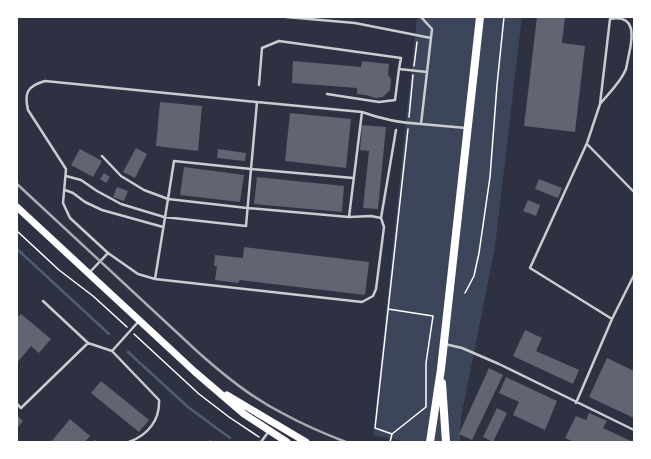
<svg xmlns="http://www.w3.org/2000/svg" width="651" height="459" viewBox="0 0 651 459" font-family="Inter,sans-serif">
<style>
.green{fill:#3c4559}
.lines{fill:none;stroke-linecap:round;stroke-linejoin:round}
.stream{stroke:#4f5d75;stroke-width:2.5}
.building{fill:#626471}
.path{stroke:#fff;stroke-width:1.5}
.service{stroke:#caccd0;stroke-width:2.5}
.secondary{stroke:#fff;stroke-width:7}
.primary{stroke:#fff;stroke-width:8}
.rail{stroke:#abadb3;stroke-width:2.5}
</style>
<rect width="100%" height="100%" fill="#2d3142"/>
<path class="green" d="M417,17H522L495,247L461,418L460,442H407L373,435Z"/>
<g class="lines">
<path class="stream" d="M17,249L109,334
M128,352L188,407L230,438"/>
</g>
<path class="building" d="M537,17H565L562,43L585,46L575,132L524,126Z
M293,61L361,67L362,61L389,64L388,75L391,79L390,90L383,97L376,98L365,95L357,94V88L292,83Z
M160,102L202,106L198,151L156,146Z
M290,113L351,119L346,168L285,161Z
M362,125L386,127L378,209L363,208L369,151L360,150Z
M136,148L147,154L135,178L123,172Z
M80,149L102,161L93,177L71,165Z
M218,149L246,153L245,161L217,158Z
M184,167L244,175L240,202L180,195Z
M104,173L110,177L106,183L100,179Z
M257,177L344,186L342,212L254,204Z
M539,179L562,188L558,198L535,189Z
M117,187L128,191L124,201L113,197Z
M528,200L540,205L536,216L523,211Z
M244,247L369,262L365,295L240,280L238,283L215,280L217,266H214L215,255L243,258Z
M21,314L51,339L39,353L31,346L17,363V318Z
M525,330L542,338L536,351L579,370L573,384L513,356Z
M607,358L634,371V418L589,397Z
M489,368L503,375L472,440L459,434Z
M506,377L557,401L545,430L513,415L519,402L499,393Z
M101,381L149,420L139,432L91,393Z
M497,408L507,413L493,442L483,437Z
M589,413L607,421L603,428L633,442H574L565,438L576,416L586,420Z
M17,415L23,421L18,427H17Z
M70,419L90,436L85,442H51Z"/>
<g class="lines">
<path class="path" d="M414,66L417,42
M409,117L413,75
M17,231L59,270L93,296L127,327
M465,293L474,276L479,253L490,177L497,85L504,17
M388,309L433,316L426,363V407L392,434
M134,334L199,394L229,417L259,437
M390,442L392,434L375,428L408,129"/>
<path class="service" d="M286,17L355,23L431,38
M421,17L432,29L421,124L466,128
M259,85L262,48L279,41L401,58L399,69L427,72
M327,94L379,102L395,100L399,69
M587,144L634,192
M66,176L81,180L97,191L121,204L164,217L246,226L251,169L174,161L168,199L144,190L121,176L102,156
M353,178L251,169L257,102L362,112
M65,190L73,193L85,202L102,210L163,227
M381,218L396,130
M108,253L70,218L63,203L66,169L28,110C24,93 27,86 45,81L257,102
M89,273L108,253L138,274L155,279L168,199L247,208L349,217L362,112C381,119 401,123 421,124
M155,279L362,302L373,296L376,289L384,227L381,218L371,216L349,217
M43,301L88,343
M612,319L634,275
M445,344L462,348L499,364L634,430
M576,403L612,319L530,268L587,143L600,104L610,19C636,14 633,36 629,54C628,59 627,64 626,69C621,82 608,94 600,104
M17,404L21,408L88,343L112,351
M94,442H96
M129,442C148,435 160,420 159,400L112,351L139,321
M210,442H211
M261,442L269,431"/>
<path class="secondary" d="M17,207L195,372L244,414L287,442
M227,395L306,442"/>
<path class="primary" d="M442,383L446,442
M430,442L441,369L480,17"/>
<path class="rail" d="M17,184L199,353C225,376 252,398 284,414C304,425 325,434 346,442"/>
</g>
<rect width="651" height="459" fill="none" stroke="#ffffff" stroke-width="36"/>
</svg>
